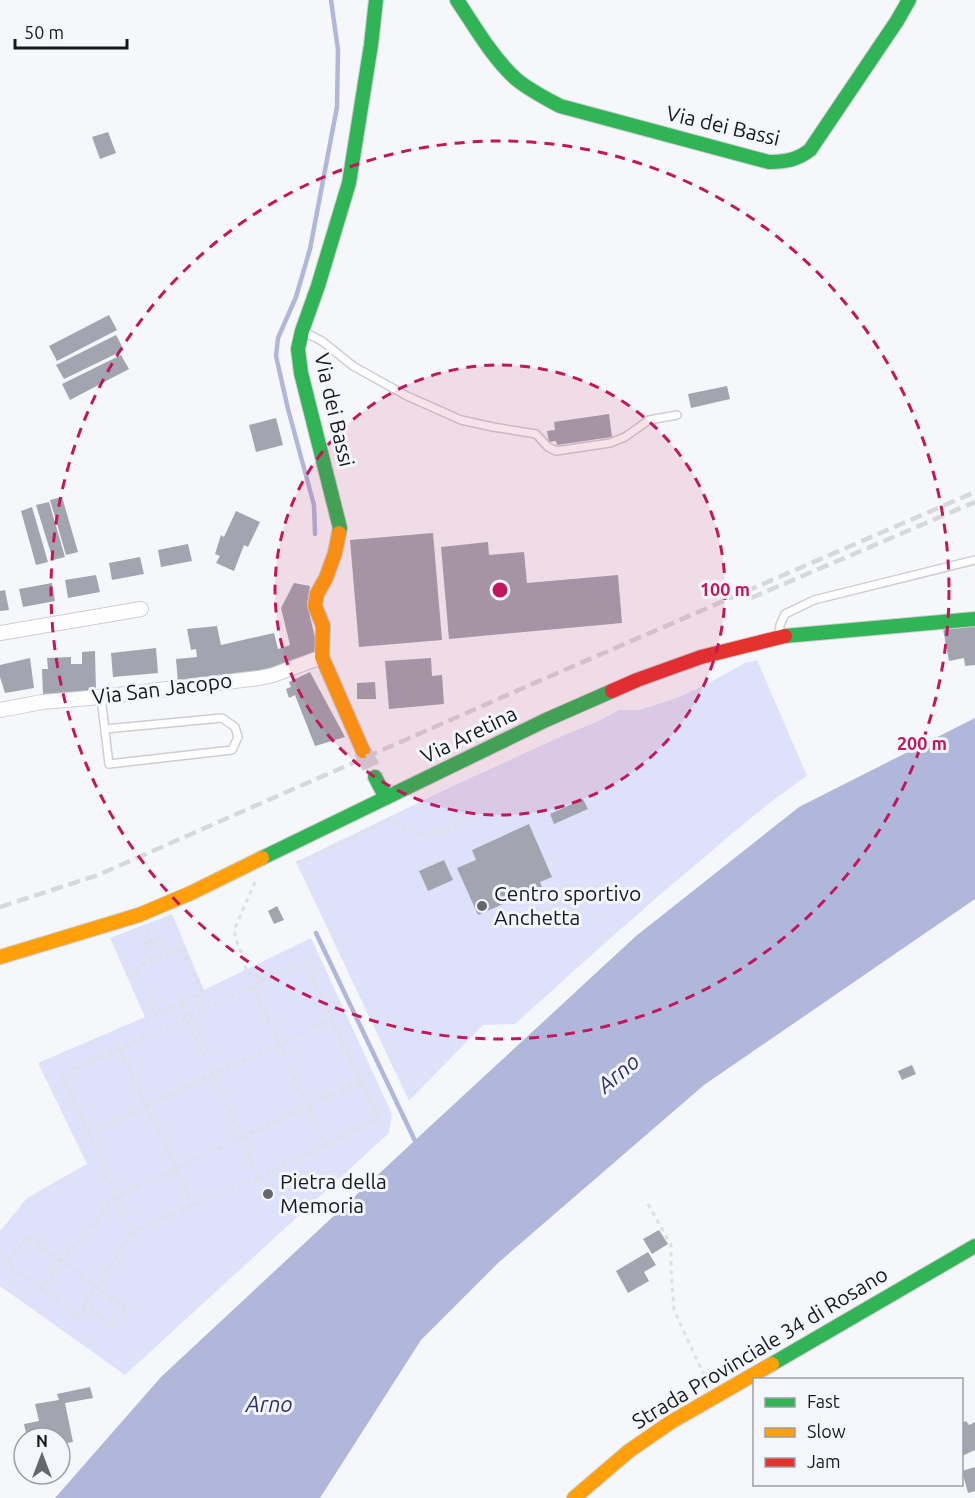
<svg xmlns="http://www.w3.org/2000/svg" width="975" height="1498" viewBox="0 0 975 1498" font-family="Ubuntu,sans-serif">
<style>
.green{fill:#dde2fa}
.water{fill:#b1b7db}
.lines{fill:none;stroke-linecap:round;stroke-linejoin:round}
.stream{stroke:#b1b7db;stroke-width:4.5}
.building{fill:#a2a4af}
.secondary-tunnel{stroke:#d5d6da;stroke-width:18;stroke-dasharray:18 9;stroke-linecap:butt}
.lane-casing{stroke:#cdced3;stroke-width:10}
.street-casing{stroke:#cdced3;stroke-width:16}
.fast-casing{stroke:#cdced3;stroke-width:16}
.slow-casing{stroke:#cdced3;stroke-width:16}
.jam-casing{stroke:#cdced3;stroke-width:16}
.path{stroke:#dfe0e2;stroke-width:3;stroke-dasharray:4.5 4.5;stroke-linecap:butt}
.lane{stroke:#fefefe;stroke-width:7}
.street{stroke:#fefefe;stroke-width:14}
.fast{stroke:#30b455;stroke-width:14}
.slow{stroke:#ff9f0a;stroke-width:14}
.jam{stroke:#e5322d;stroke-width:14}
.rail{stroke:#d7d8d9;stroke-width:4.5;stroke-dasharray:12 6;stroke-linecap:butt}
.ring{fill:none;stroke:#c2185b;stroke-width:3;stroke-dasharray:10 8}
.poi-dot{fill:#66676d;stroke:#f4f6fd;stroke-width:2}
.labels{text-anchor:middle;stroke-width:6;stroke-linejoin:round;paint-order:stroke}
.street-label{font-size:21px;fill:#181920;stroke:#f4f6fd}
.poi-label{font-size:21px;fill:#181920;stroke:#f4f6fd;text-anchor:start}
.water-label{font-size:22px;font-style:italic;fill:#2e306d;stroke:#f4f6fd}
.centre{fill:#c2185b;stroke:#f4f6fd;stroke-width:3}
.ring-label{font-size:18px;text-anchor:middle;font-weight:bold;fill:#c2185b;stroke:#f4f6fd;stroke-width:6;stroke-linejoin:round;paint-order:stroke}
</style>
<rect width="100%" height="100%" fill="#f6f7fb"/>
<path class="green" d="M757,660L807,776C771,800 739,828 707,855C641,910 578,967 515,1024L483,1025L409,1101L296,862L455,785L569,733L597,722L619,710H639L677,698L707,684L745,663Z
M172,914L204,990L311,938L392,1114L389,1133L125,1375L0,1286V1231L27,1198L87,1164L38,1063L145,1017L110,938Z"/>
<path class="water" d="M975,718V899L704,1085L498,1263L421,1340L320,1498H55L161,1377L412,1143L636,936L799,807Z"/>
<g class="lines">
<path class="stream" d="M315,534L314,505L288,409L276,356L278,338L296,297L310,249L337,107L338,50L331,0
M316,933L417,1145"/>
</g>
<path class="building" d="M108,132L116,153L100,159L92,137Z
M109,315L117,330L57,361L49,346Z
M116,335L124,350L64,379L56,365Z
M121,355L129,369L70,400L62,384Z
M727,386L730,399L691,408L688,394Z
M609,414L612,437L557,445L556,441L549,442L547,431L555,430L554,422Z
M276,418L283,445L256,452L249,425Z
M62,497L78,552L66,555L50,500Z
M49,502L65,557L53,560L36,505Z
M32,507L48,562L36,565L21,511Z
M236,511L260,522L248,547L244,545L234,571L216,563L220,556L215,554L221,535L224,537Z
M433,533L442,640L359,647L350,540Z
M488,542L489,555L524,552L527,583L618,575L622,623L449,639L441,547Z
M188,544L192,561L161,567L158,550Z
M140,557L144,574L112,580L109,563Z
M96,575L100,592L68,598L65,580Z
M52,583L55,601L23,607L19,589Z
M294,583L310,586L307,604L318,650L271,672L178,683L176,659L197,657L196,649L191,650L187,629L217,626L221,645L274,633L278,649L290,645L281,608Z
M5,590L9,610L0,611V591Z
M975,626V665L965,666L964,658L949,661L943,629Z
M156,648L158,673L113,677L111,653Z
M95,651L96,693L43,695L42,669H48L47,658L71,657V664H82V652Z
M30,658L34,688L5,693L0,677V665Z
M431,658L432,676L442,675L444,704L389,709L385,661Z
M310,672L345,737L315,746L295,695L289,698L286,689L291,687L289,682Z
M375,682L376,699H357V683Z
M583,799L588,809L554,824L550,814Z
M529,824L552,877L540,882L542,887L478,915L457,868L476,860L472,850Z
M444,860L453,880L428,891L419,871Z
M277,906L284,920L274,924L268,911Z
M912,1065L916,1074L902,1080L898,1071Z
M659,1230L668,1244L652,1254L643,1239Z
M648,1252L656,1265L644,1272L649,1281L628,1293L616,1271Z
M90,1387L93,1398L65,1403L73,1442L60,1444V1438H27L24,1424L39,1421L35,1404L59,1400L57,1394Z
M966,1421L969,1425L975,1422V1450L962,1456V1423Z
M975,1467V1491L968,1493L962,1471Z"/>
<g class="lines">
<path class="secondary-tunnel" d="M363,751L375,777"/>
<defs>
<path id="lane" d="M304,332L322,341L353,366L407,396L461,420L493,427L536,434L548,447L556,451L610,443L625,437L649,420L677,415
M779,634L780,625L785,614L814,600L975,560
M101,697L109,764L232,750L238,737L235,727L222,718L105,729"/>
<path id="street" d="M0,633L141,609
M0,710L42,702L101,697L259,678L273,675L322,657"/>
<path id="fast" d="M457,0C475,27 492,57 516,79C529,90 545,98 560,106L769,162C785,162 797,160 810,150L897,21L909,0
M339,533L340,528L301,373L298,349L302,331L318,286L349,183L371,45L376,0
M785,636L975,619
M375,777L386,798
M262,858L546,720L612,691
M772,1364L975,1246"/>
<path id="slow" d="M339,533L335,553L326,578L317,594L315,606L323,626L322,657L363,751
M0,957L139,915L191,893L262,858
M574,1498L629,1451L671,1422L772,1364"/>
<path id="jam" d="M612,691L637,680L701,657L785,636"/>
</defs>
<use href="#lane" class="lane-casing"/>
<use href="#street" class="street-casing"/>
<use href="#fast" class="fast-casing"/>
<use href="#slow" class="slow-casing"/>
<use href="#jam" class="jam-casing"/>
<path class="path" d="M297,862L303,861L389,820H393L408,830L421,834H432L446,831L464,820L467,812
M255,882L235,928V938L243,956L247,974L249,975L256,973L260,983
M146,930L151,941L159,937L168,954
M181,948L203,993L156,1015L134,968Z
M151,961L144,944L151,941L157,951
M252,987L326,1145
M181,1004L187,1018C211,1071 235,1124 259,1177L379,1119L305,961L187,1018L62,1075L132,1232L259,1177
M120,1048L193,1206
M87,1133L332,1019
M648,1204L671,1245V1270L674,1310L708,1384
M132,1232L86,1304L111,1324L124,1307C92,1284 60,1259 28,1236L7,1264L41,1289L61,1260L116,1196L362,1081
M41,1289L77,1317L86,1304"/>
<use href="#lane" class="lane"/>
<use href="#street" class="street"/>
<use href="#fast" class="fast"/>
<use href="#slow" class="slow"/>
<use href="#jam" class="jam"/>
<path class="rail" d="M751,598L975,502
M0,907L98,875L530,685L975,492"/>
</g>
<circle cx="500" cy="590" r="225" fill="#c2185b" fill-opacity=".12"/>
<g class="ring">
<circle cx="500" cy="590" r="225"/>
<circle cx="500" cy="590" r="449"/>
</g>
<g class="poi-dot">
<circle cx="482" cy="906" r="6"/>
<circle cx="268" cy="1194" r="6"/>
</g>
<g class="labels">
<g class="street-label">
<text transform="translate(723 126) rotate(13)" y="7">Via dei Bassi</text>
<text transform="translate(334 410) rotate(77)" y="7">Via dei Bassi</text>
<text transform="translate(162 689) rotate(-7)" y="7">Via San Jacopo</text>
<text transform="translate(469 735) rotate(-26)" y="7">Via Aretina</text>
<text transform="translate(760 1348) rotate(-31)" y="7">Strada Provinciale 34 di Rosano</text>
</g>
<g class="poi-label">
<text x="494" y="901">Centro sportivo<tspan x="494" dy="24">Anchetta</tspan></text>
<text x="280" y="1189">Pietra della<tspan x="280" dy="24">Memoria</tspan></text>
</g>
<g class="water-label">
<text transform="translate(618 1073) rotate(-40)" y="8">Arno</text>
<text x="269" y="1412">Arno</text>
</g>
</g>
<circle cx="500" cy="590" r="9" class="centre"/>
<g class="ring-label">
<text x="725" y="596">100 m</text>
<text x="922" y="750">200 m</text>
</g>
<rect x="753" y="1378" width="210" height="108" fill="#f4f6fd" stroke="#9c9ea5" stroke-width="1.5"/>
<rect x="765" y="1398" width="30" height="9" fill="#30b455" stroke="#9c9ea5" stroke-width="1.5"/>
<text x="807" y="1408" font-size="18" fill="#181920">Fast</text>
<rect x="765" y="1428" width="30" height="9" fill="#ff9f0a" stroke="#9c9ea5" stroke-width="1.5"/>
<text x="807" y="1438" font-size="18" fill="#181920">Slow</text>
<rect x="765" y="1458" width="30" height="9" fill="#e5322d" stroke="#9c9ea5" stroke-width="1.5"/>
<text x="807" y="1468" font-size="18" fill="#181920">Jam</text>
<g transform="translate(42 1456)"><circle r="28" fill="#f4f6fd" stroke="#9c9ea5" stroke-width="1.5"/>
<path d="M0-4.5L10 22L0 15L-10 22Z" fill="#66676d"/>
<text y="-9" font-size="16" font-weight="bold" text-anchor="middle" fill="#181920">N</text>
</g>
<path d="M15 39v9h112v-9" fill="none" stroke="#181920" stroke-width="3"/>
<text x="24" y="39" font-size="18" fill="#181920" stroke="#f4f6fd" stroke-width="4.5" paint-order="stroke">50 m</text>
</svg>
